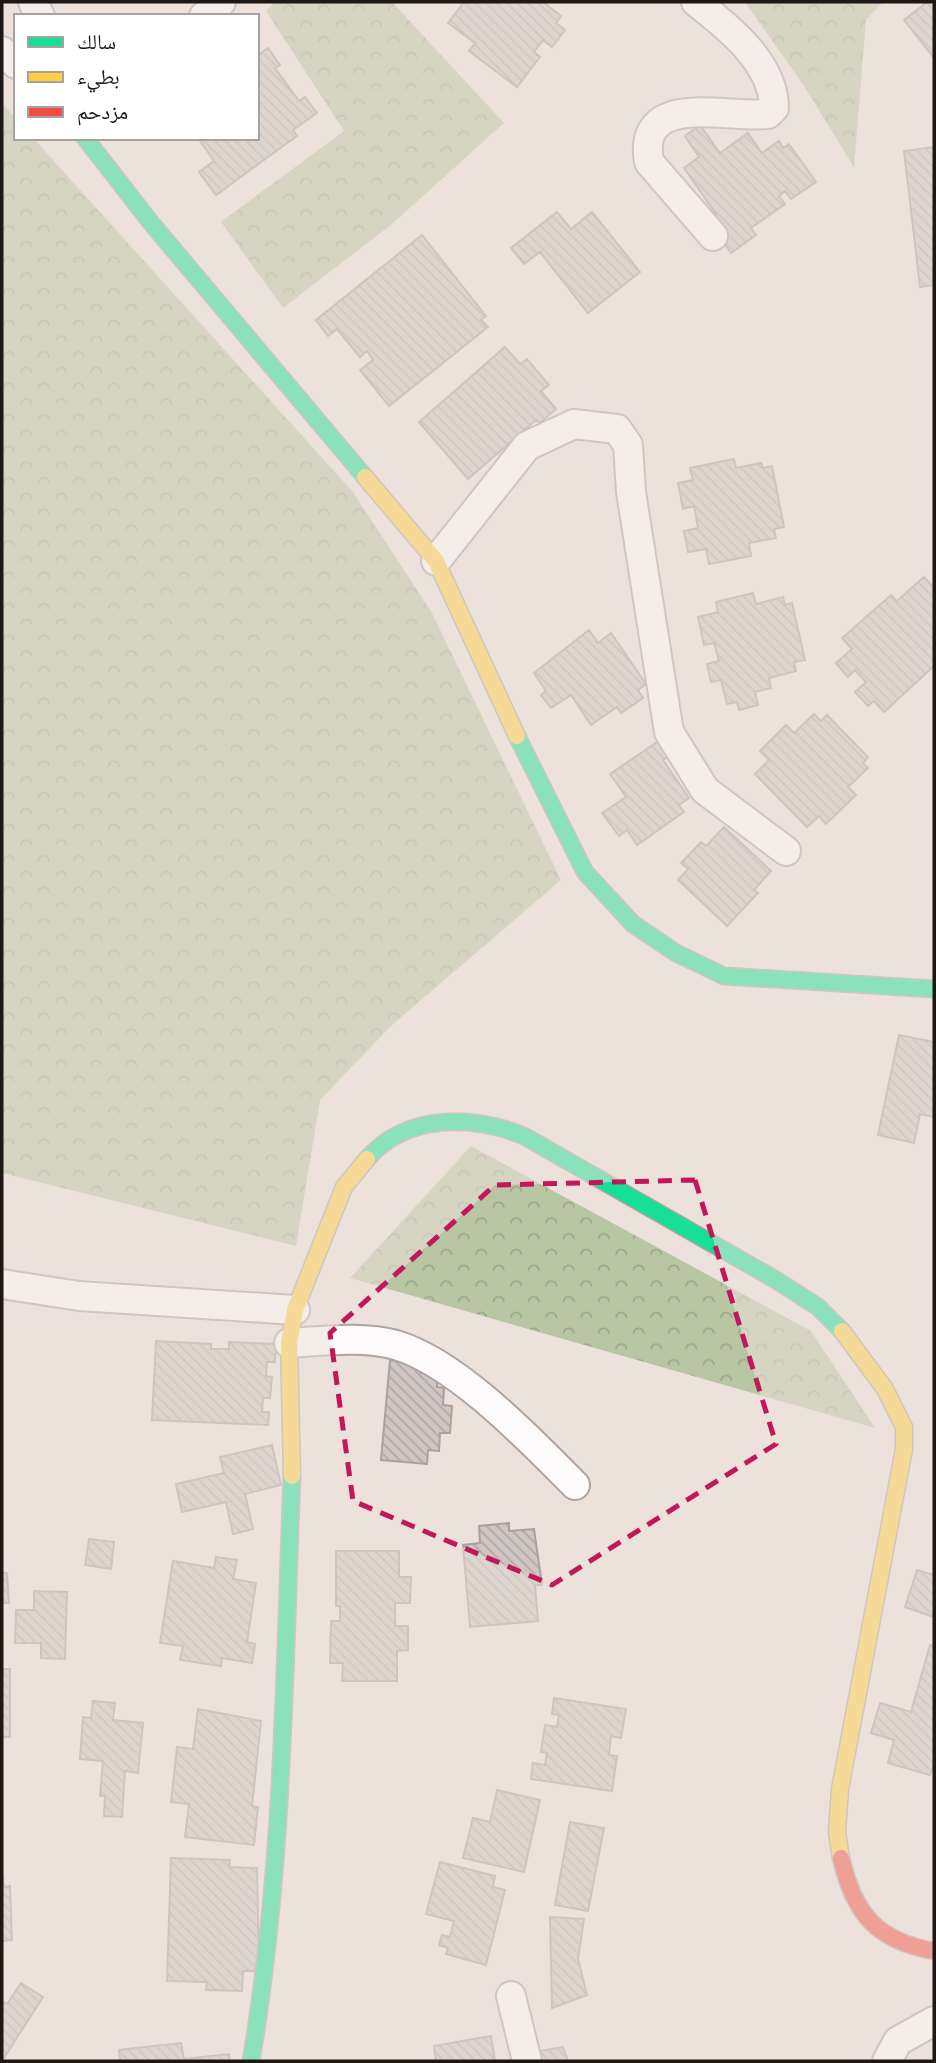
<svg xmlns="http://www.w3.org/2000/svg" width="936" height="2063" viewBox="0 0 936 2063" font-family="'Varela Round','Noto Naskh Arabic',sans-serif">
<style>
.forest{fill:url(#forest-crowns)}
.building{fill:url(#building-back-hatch);stroke:#aaa09d;stroke-width:2}
.lines{fill:none;stroke-linecap:round;stroke-linejoin:round}
.street-casing{stroke:#aea4a0;stroke-width:32}
.fast-casing{stroke:#aea4a0;stroke-width:19}
.slow-casing{stroke:#aea4a0;stroke-width:19}
.jam-casing{stroke:#aea4a0;stroke-width:19}
.street{stroke:#fcfafa;stroke-width:28}
.fast{stroke:#16e098;stroke-width:16}
.slow{stroke:#ffcf43;stroke-width:16}
.jam{stroke:#f24e42;stroke-width:16}
.marked{fill:none;stroke:#c2185b;stroke-width:5;stroke-dasharray:14 9;stroke-linejoin:round}
</style>
<defs>
<pattern id="forest-crowns" width="20" height="18" patternUnits="userSpaceOnUse" patternTransform="scale(1.75)"><rect width="20" height="18" fill="#b8c6a4"/><path d="M2 6a3 3 0 1 1 6 0M12 15a3 3 0 1 1 6 0" fill="none" stroke="#9ea98c"/></pattern>
<pattern id="building-back-hatch" width="6" height="6" patternUnits="userSpaceOnUse" patternTransform="scale(1.75)"><rect width="6" height="6" fill="#cfc5c2"/><path d="M-1 5l2 2M0 0l6 6M5-1l2 2" fill="none" stroke="#b1a8a6"/></pattern>
</defs>
<rect width="100%" height="100%" fill="#ede1db"/>
<path class="forest" d="M275,2H392L504,123L392,224L283,308L221,222L344,131L266,11Z
M745,2H883L866,20L854,167L802,83Z
M2,103L16,119V138H33L353,492L432,613L561,880L392,1025L320,1100L296,1246L2,1173Z
M471,1146L811,1331L875,1428L350,1278Z"/>
<path class="building" d="M464,2H543L561,16L556,23L565,30L552,47L543,40L534,52L540,57L517,87L469,51L475,43L448,23Z
M927,2H934V58L904,20Z
M268,48L280,65L275,68L299,101L305,97L317,113L293,130L297,136L216,195L199,172L214,161L198,138H257V56Z
M700,125L720,153L748,133L762,153L779,141L783,148L789,144L816,182L791,199L785,191L779,196L785,204L751,228L756,235L731,253L708,220L716,214L684,168L699,157L685,136Z
M934,147V285L920,287L904,151Z
M557,212L571,229L592,212L640,272L588,313L540,252L524,264L511,248Z
M422,235L486,316L481,320L488,327L389,406L360,370L373,360L367,351L360,357L337,329L328,336L316,320Z
M505,347L520,364L527,359L549,385L541,391L556,409L540,423L536,420L468,479L419,422Z
M734,459L736,468L761,463L763,468L772,466L784,527L774,529L776,538L749,543L751,556L709,564L706,549L688,552L684,531L698,528L694,506L683,509L678,483L693,480L690,468Z
M924,577L934,588V666L884,712L874,701L868,706L855,692L866,682L855,670L848,677L836,663L852,649L842,638L891,595L897,601Z
M753,593L756,604L783,597L785,605L792,603L805,660L794,662L796,671L769,678L771,688L755,692L758,705L739,710L737,702L727,704L721,680L711,682L707,664L719,661L714,643L704,645L698,617L718,612L716,602Z
M589,630L598,643L611,633L646,684L638,690L643,698L621,713L617,707L591,725L571,695L551,708L541,695L546,691L534,673Z
M814,714L821,721L827,715L868,757L863,763L868,768L848,787L856,795L826,824L819,816L807,827L755,774L769,760L760,751L786,725L794,733Z
M660,740L671,755L663,760L689,798L679,805L684,812L637,845L627,830L619,836L602,813L626,797L610,774Z
M724,827L771,871L754,890L758,893L727,926L678,880L688,869L681,863L701,842L706,846Z
M899,1035L934,1042V1117L920,1114L914,1143L878,1135Z
M156,1341L211,1344V1349H229V1342L276,1344L275,1362H267L266,1376L272,1377L270,1398H263L262,1412H269L268,1425L152,1420Z
M390,1360L422,1364L421,1373L438,1374L437,1387L444,1388L443,1405L452,1406L450,1433H440L439,1451L428,1450L427,1464L381,1460Z
M272,1445L281,1485L245,1494L253,1529L233,1534L226,1502L182,1512L176,1484L224,1473L220,1457Z
M509,1523V1531L534,1529L542,1585H535L538,1621L470,1627L463,1545L480,1543L479,1526Z
M89,1539L114,1542L111,1569L85,1565Z
M336,1551H399V1577H411L410,1603H395V1626H408V1650L397,1651V1681H342L343,1663H330L331,1621H340V1606H336Z
M216,1557L237,1560L233,1579L256,1583L247,1642L255,1644L252,1663L222,1658L221,1666L180,1660L183,1646L160,1643L173,1561L214,1568Z
M917,1570L934,1575V1617L905,1607Z
M2,1573H7L9,1603H2Z
M34,1591L67,1592L65,1659L41,1658V1643H15L16,1610H34Z
M930,1645L934,1646V1765L930,1775L888,1763L894,1740L871,1733L880,1703L911,1712Z
M2,1669H10V1737H2Z
M554,1698L626,1709L621,1738L611,1736L609,1755L617,1756L612,1791L531,1779L533,1763L545,1765L547,1753L541,1752L545,1725L557,1727L559,1715L552,1714Z
M93,1701L115,1703L113,1720L143,1723L138,1773L125,1771L122,1817L104,1816L105,1796H100L103,1761L80,1759L83,1717L91,1718Z
M198,1709L261,1721L252,1806L258,1807L254,1845L185,1837L189,1804L171,1802L177,1747L193,1749Z
M497,1790L540,1800L524,1872L463,1858L473,1818L490,1822Z
M570,1822L604,1828L588,1911L555,1905Z
M171,1858L230,1860L229,1867L257,1868L259,1971H243L242,1991L206,1990L207,1982L167,1981Z
M440,1862L495,1876L493,1887L505,1890L486,1965L446,1954L448,1948L439,1945L442,1935L450,1937L454,1921L426,1914Z
M2,1873L4,1887L10,1886L12,1940L3,1941L2,1949Z
M550,1917L584,1919L578,1959L587,1995L552,2008Z
M21,1983L43,1997L2,2061V2001L7,2004Z
M491,2036L495,2061H436L434,2046Z
M181,2043L184,2059L229,2054L230,2061H120L119,2050Z
M563,2047L568,2061H536L533,2052Z"/>
<g class="lines">
<defs>
<path id="street" d="M33,2L40,16
M696,2C728,27 774,63 774,108L768,114C729,119 636,90 649,162L713,236
M204,16L221,2
M2,51L16,64
M436,561L527,446L574,424L617,429L628,445L631,492L669,732L705,790L786,851
M2,1284L79,1296L295,1310
M289,1343C324,1341 362,1336 396,1345C457,1363 530,1440 575,1485
M511,1996L527,2061
M887,2061L898,2041L934,2021"/>
<path id="fast" d="M85,138L152,224L365,477
M517,736L585,872L633,924L676,953L724,976L934,989
M367,1159C407,1113 473,1115 524,1136L776,1280L818,1307L842,1331
M251,2061C284,1868 284,1671 292,1476"/>
<path id="slow" d="M365,477L436,561L517,736
M292,1476L289,1343L295,1310L344,1187L367,1159
M841,1858L837,1832L840,1789L904,1449V1427L885,1389L842,1331"/>
<path id="jam" d="M841,1858C854,1914 877,1941 934,1951"/>
</defs>
<use href="#street" class="street-casing"/>
<use href="#fast" class="fast-casing"/>
<use href="#slow" class="slow-casing"/>
<use href="#jam" class="jam-casing"/>
<use href="#street" class="street"/>
<use href="#fast" class="fast"/>
<use href="#slow" class="slow"/>
<use href="#jam" class="jam"/>
</g>
<path d="M0 0H936V2063H0ZM695,1180L776,1444L552,1585L353,1501L330,1333L495,1185Z" fill="#ede1db" fill-opacity=".55" fill-rule="evenodd"/>
<path class="marked" d="M695,1180L776,1444L552,1585L353,1501L330,1333L495,1185Z"/>
<rect width="936" height="2063" fill="none" stroke="#1f1714" stroke-width="7"/>
<rect x="14" y="14" width="245" height="126" fill="#ffffff" stroke="#a5a2a1" stroke-width="2"/>
<rect x="28" y="37" width="35" height="10" fill="#16e098" stroke="#a5a2a1" stroke-width="2"/>
<text x="77" y="49" font-size="21" fill="#1f1714">سالك</text>
<rect x="28" y="72" width="35" height="10" fill="#ffcf43" stroke="#a5a2a1" stroke-width="2"/>
<text x="77" y="84" font-size="21" fill="#1f1714">بطيء</text>
<rect x="28" y="107" width="35" height="10" fill="#f24e42" stroke="#a5a2a1" stroke-width="2"/>
<text x="77" y="119" font-size="21" fill="#1f1714">مزدحم</text>
</svg>
